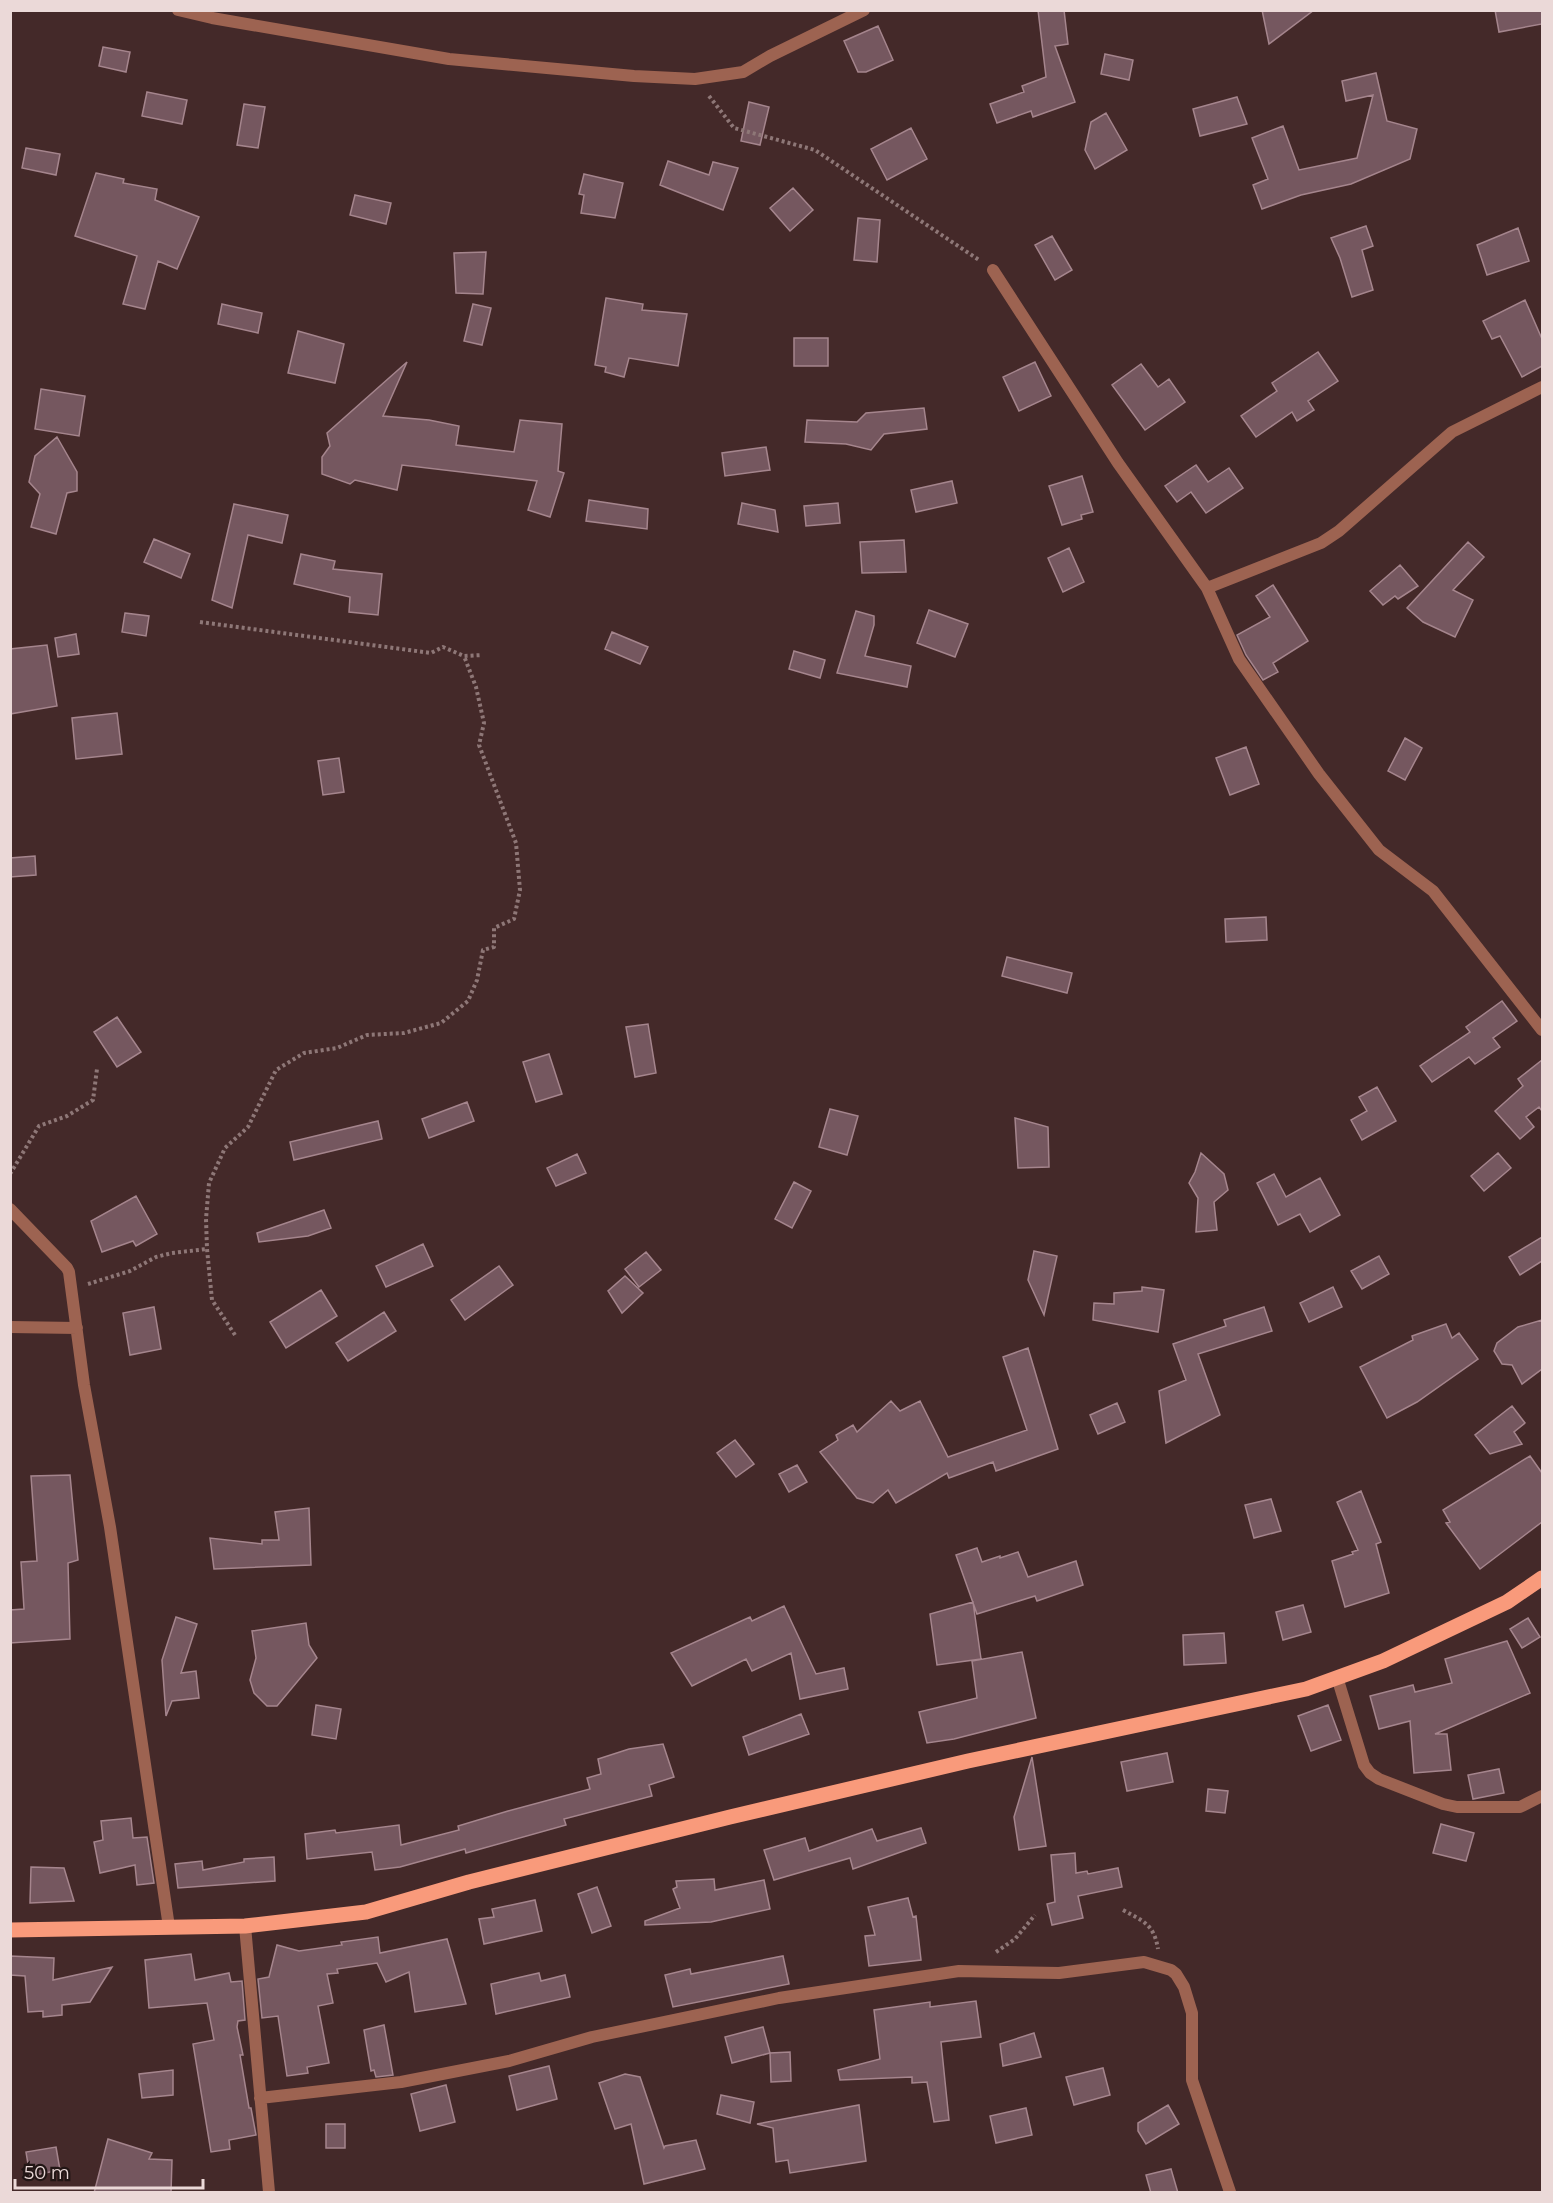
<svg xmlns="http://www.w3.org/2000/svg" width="1553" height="2203" viewBox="0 0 1553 2203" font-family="Montserrat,sans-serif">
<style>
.building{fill:#75575f;stroke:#a5858d;stroke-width:1.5}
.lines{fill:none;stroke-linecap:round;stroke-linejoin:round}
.path{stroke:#8e7777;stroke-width:4;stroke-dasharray:3 3;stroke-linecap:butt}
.street{stroke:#9d6351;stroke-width:12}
.primary{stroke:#f99a7b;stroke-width:15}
</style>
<rect width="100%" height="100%" fill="#442929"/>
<path class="building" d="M1038,10H1064L1068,44L1055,46L1075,102L1033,117L1031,111L997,123L990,104L1024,92L1022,86L1046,77Z
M1262,10H1314L1269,44Z
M1495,10H1542V24L1499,32Z
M878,26L893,60L866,72H858L844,41Z
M103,47L130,52L126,72L99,66Z
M1105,54L1133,60L1129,80L1101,74Z
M1376,73L1387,121L1417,129L1410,159L1351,184L1301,195L1262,209L1253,185L1268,179L1252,138L1283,126L1299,170L1357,158L1373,95L1346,101L1342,81Z
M147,92L187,100L182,124L142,116Z
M1237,97L1247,124L1200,136L1193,109Z
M749,102L769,107L760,145L741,141Z
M244,104L265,107L258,148L237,145Z
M1106,113L1127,150L1095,169L1085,150L1091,122Z
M911,128L927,159L887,180L871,149Z
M26,148L60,154L56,175L22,168Z
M668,161L709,175L713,162L738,168L723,210L660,185Z
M96,173L124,179L123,183L157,189L155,200L199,217L177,269L158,261L145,309L123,304L137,256L75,236Z
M584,174L623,183L615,218L581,213L584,195L579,194Z
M793,188L813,210L790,231L770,208Z
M355,195L391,203L386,224L350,215Z
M858,218L880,220L877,262L854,260Z
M1366,226L1373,246L1362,250L1373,290L1352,297L1340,258L1331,238Z
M1518,228L1529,261L1487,275L1477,245Z
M1052,236L1072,270L1055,280L1035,245Z
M486,252L483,294L456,293L454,253Z
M606,298L643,304L642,310L687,314L678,366L629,358L624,377L605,372L606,367L595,365Z
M1525,300L1542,339V366L1522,377L1500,336L1492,339L1483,321Z
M222,304L262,313L258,333L218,324Z
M473,304L491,308L482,345L464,341Z
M298,331L344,344L335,383L288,373Z
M794,338H828V366H794Z
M1318,352L1338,381L1308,401L1314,410L1297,421L1292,412L1256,437L1241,416L1277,391L1272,383Z
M407,362L383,416L429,420L459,426L456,445L514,452L520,420L562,424L558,471L564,473L550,517L528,510L537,481L402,465L397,490L355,480L350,484L322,474V457L330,446L327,433Z
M1035,362L1051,396L1019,411L1003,377Z
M1141,364L1158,387L1169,379L1185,402L1145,430L1112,385Z
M41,389L85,396L79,436L35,429Z
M924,408L927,429L884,434L871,450L846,444L805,442L807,420L857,422L866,413Z
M57,437L77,472V491L67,493L56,534L31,527L40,494L29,482L35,456Z
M766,447L770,470L725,476L722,453Z
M1196,465L1208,482L1229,468L1243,488L1206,513L1191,492L1177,502L1165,486Z
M1082,476L1093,512L1081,515L1082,519L1062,525L1049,486Z
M952,481L957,503L916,512L911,490Z
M589,500L648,509L647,529L586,521Z
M742,503L775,510L778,532L738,524Z
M838,503L840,523L806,526L804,506Z
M234,504L288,515L282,543L248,535L232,608L212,600Z
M154,539L190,554L181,578L144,562Z
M904,540L906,572L862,573L860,542Z
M1468,542L1484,557L1453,590L1473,600L1455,637L1423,622L1407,608Z
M1069,548L1084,582L1063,592L1048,558Z
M301,554L335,561L333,569L382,574L378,615L349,612L350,597L294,584Z
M1400,565L1418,586L1398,599L1395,596L1383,605L1370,591Z
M1273,585L1308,641L1273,663L1278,672L1263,680L1246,655L1237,635L1270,617L1256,596Z
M929,610L968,624L955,657L917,643Z
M856,611L874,616V625L865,656L911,666L907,687L837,673Z
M125,613L149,616L146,636L122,632Z
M612,632L648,647L640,664L605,649Z
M76,634L79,654L58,657L55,638Z
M47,645L57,706L10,714V649Z
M794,651L825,660L820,678L789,669Z
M117,713L122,754L76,759L72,718Z
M1405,738L1422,748L1405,780L1388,771Z
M1246,747L1259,784L1230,795L1216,758Z
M339,758L344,792L323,795L318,761Z
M35,856L36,875L10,877V858Z
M1266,917L1267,940L1226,942L1225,919Z
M1007,957L1072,973L1067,993L1002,976Z
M1502,1001L1517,1021L1493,1038L1500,1047L1475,1064L1469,1057L1432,1082L1420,1066L1470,1032L1466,1027Z
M117,1017L141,1052L117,1067L94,1032Z
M648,1024L656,1073L635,1077L626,1027Z
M549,1054L562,1094L536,1102L523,1062Z
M1542,1060V1111L1539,1107L1526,1117L1534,1127L1520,1139L1495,1111L1523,1086L1518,1079Z
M1377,1087L1396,1121L1362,1140L1351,1120L1367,1111L1359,1097Z
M467,1102L474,1121L429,1138L422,1119Z
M830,1109L858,1116L847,1155L819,1147Z
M1015,1118L1048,1127L1049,1167L1018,1168Z
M378,1121L382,1139L294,1160L290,1142Z
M1201,1153L1224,1174L1228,1190L1214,1202L1217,1230L1196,1232L1198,1198L1189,1183L1195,1172Z
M1498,1153L1511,1168L1484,1191L1471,1176Z
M577,1154L586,1173L556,1186L547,1168Z
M1274,1174L1286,1197L1320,1178L1340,1215L1310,1232L1300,1214L1278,1225L1257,1183Z
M794,1182L811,1191L792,1228L775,1219Z
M136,1196L157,1234L136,1246L133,1241L102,1252L91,1221Z
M324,1210L331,1228L308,1236L259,1242L257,1233Z
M1542,1237V1261L1520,1275L1509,1257Z
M423,1244L433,1266L386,1287L376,1266Z
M1034,1251L1057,1256L1044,1315L1028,1280Z
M646,1252L661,1270L639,1287L625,1269Z
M1379,1256L1389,1274L1362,1289L1351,1271Z
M499,1266L513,1285L465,1320L451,1300Z
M625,1276L643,1293L622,1313L608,1291Z
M1142,1287L1164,1290L1158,1332L1093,1320L1094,1303L1114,1304V1293L1142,1291Z
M1333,1287L1342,1307L1309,1322L1300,1303Z
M321,1290L337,1316L286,1348L270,1322Z
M154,1307L161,1349L130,1355L123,1313Z
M1264,1307L1272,1331L1198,1354L1220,1415L1166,1443L1159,1391L1186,1380L1173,1344L1226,1326L1224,1320Z
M384,1312L396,1331L348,1361L336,1343Z
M1542,1320V1369L1522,1384L1512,1365L1502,1364L1494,1351L1497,1343L1518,1327Z
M1446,1324L1452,1338L1459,1333L1478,1359L1417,1402L1387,1418L1360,1367L1413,1340L1412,1336Z
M1028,1348L1058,1449L996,1471L993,1462L949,1478L947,1473L896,1503L888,1490L873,1503L857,1498L820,1452L838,1440L836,1435L853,1425L857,1432L891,1401L900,1411L920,1401L948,1457L1027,1430L1003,1357Z
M1117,1403L1125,1422L1098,1434L1090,1415Z
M1512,1406L1525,1423L1514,1432L1522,1444L1490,1454L1475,1435Z
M735,1440L754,1464L736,1477L717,1453Z
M1530,1456L1542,1473V1522L1480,1569L1446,1523L1450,1522L1443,1510Z
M797,1465L807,1482L789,1492L779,1474Z
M70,1475L78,1560L68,1563L70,1639L10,1643V1610L24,1609L21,1562L37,1561L31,1476Z
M1361,1491L1381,1542L1376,1544L1389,1593L1345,1607L1332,1561L1353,1554L1352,1552L1358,1550L1337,1502Z
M1271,1499L1281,1531L1254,1538L1245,1505Z
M309,1508L311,1565L214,1569L210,1538L262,1544V1540H279L275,1512Z
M977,1548L982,1562L1000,1556V1558L1018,1552L1028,1577L1076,1561L1083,1585L1037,1601L1035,1596L977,1614L956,1555Z
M973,1602L981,1659L937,1665L930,1614Z
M1303,1605L1311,1632L1283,1640L1276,1612Z
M784,1606L816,1674L844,1668L848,1689L800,1699L791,1653L752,1671L746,1659L692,1686L671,1653L750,1617L752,1621Z
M176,1617L197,1624L181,1673L196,1671L199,1698L172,1701L166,1716L162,1660Z
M1528,1618L1540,1637L1522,1648L1510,1629Z
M306,1623L309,1645L317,1658L277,1706H267L254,1693L250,1680L256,1658L252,1631Z
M1224,1633L1226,1663L1184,1665L1183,1635Z
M1507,1641L1530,1693L1435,1734H1447L1451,1770L1414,1773L1410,1721L1379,1729L1370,1696L1413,1685L1415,1692L1452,1683L1445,1659Z
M1022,1652L1036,1718L954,1739L927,1743L919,1712L977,1698L972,1661Z
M316,1705L341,1709L336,1739L312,1735Z
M1328,1705L1341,1740L1311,1751L1298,1716Z
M801,1714L809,1734L749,1755L743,1737Z
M663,1744L674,1777L649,1785L652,1796L564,1819L566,1825L466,1853L465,1849L400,1867L375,1870L372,1852L307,1859L305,1834L335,1830L336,1833L399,1825L401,1845L459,1830L458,1826L508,1811L590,1789L587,1778L601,1774L598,1759L629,1749Z
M1167,1753L1173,1782L1127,1791L1121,1762Z
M1032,1757L1046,1846L1019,1850L1014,1817Z
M1499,1769L1504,1793L1473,1799L1468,1775Z
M1208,1789L1228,1791L1225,1813L1206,1811Z
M131,1818L133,1838L147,1837L154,1883L137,1885L135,1865L100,1873L94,1842L103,1840L101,1821Z
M1441,1824L1474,1833L1466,1861L1433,1853Z
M921,1828L926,1843L853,1869L850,1858L774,1880L764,1850L805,1838L809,1851L872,1829L877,1841Z
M1075,1853L1076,1873L1087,1871L1088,1874L1118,1868L1122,1887L1078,1896L1083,1918L1052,1925L1047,1904L1055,1902L1051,1855Z
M274,1857L275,1881L178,1888L175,1864L202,1861L203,1870L244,1862V1859Z
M31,1867L64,1868L74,1901L30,1903Z
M714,1879L715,1890L764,1880L770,1909L711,1922L645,1925V1921L680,1908L673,1889L677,1887L676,1881Z
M597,1887L611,1926L592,1933L578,1894Z
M908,1898L913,1917L916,1916L921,1960L869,1966L865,1936L875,1935L868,1907Z
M535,1900L542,1931L484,1944L479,1919L494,1917L492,1909Z
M378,1937L380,1953L447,1939L466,2004L415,2012L409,1972L386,1982L377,1963L337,1969L338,1973L327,1974L333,2003L318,2006L329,2063L307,2067L308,2073L287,2076L278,2016L262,2018L258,1979L269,1977L277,1945L299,1951L342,1945L341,1942Z
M191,1954L195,1980L229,1973L231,1982L242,1981L245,2020L238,2021L237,2027L243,2055H240L249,2108H251L256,2135L229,2140L230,2149L211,2152L193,2044L214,2040L207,2003L149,2008L145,1960Z
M10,1956L54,1958L53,1980L112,1967L90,2002L62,2005V2015L43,2017V2011L28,2012L25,1976L10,1975Z
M783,1956L789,1984L673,2007L665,1975L690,1969L691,1974Z
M539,1973L541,1981L565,1975L570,1997L496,2014L491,1984Z
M976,2001L981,2037L941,2042L949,2120L934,2122L927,2082L912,2083V2077L840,2080L838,2070L880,2059L874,2010L930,2002V2007Z
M384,2025L393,2075L376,2077L374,2070L371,2071L364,2030Z
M763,2027L770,2053L732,2063L725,2037Z
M1034,2033L1041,2057L1003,2066L1000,2044Z
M790,2052L791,2081L771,2082L770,2053Z
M549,2066L557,2099L517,2110L509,2076Z
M1103,2068L1110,2095L1074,2105L1066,2077Z
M173,2070V2095L142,2098L139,2074Z
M625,2074L640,2077L664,2148L665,2146L696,2140L705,2169L644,2184L631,2124L615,2129L599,2083Z
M446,2085L455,2122L420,2131L411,2094Z
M721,2095L754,2102L750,2123L717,2114Z
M859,2105L866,2161L790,2173L788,2160L776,2162L773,2128L757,2124Z
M1168,2105L1179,2124L1146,2144L1138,2131V2123Z
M1026,2108L1032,2135L996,2143L990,2116Z
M326,2124H345V2148H326Z
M108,2139L152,2153L149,2159L172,2160L171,2193H94Z
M56,2147L60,2170L30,2176L26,2152Z
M1171,2169L1178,2193H1151L1146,2175Z"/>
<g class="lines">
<path class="path" d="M709,96L734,128L815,150L979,260
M200,622L431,653L443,647L464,656
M10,1174L39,1126L67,1116L93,1100L97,1069
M88,1284L130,1271L156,1257L172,1253L207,1249
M235,1335L212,1300L207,1249L206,1219L209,1183L225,1148L248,1127L276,1070L304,1053L337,1048L367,1035L404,1033L441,1023L468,1001L477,980L483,950L494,947V928L514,919L520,890L516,843L479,745L484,723L476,687L464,656L482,655
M1123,1910C1143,1921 1154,1924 1158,1949
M996,1952L1015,1939L1035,1915"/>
<path class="street" d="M178,10L212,18L449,59L634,76L695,79L743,72L770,56L864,10
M993,270L1118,463L1207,588L1239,659L1319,774L1379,850L1433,891L1542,1030
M1207,588L1321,543L1339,531L1452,432L1542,387
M10,1209L67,1268L69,1272L84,1385L110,1527L169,1927
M10,1327L77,1328
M1337,1677L1364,1765L1370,1773L1379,1779L1443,1804L1457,1807H1520L1542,1796
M245,1926L269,2192
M260,2098L401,2082L509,2061L592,2037L779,1998L959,1971L1059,1973L1144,1962L1171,1970L1176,1974L1184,1987L1192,2013V2080L1230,2192"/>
<path class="primary" d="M10,1930L245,1926L366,1912L469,1882L730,1817L968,1761L1306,1689L1383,1661L1507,1602L1542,1578"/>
</g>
<rect width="1553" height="2203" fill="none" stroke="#ebd9d8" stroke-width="24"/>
<path d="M15 2179v9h188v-9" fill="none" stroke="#ebd9d8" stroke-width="3"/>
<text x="24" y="2179" font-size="18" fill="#ebd9d8" stroke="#221615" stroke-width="4.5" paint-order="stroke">50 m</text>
</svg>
